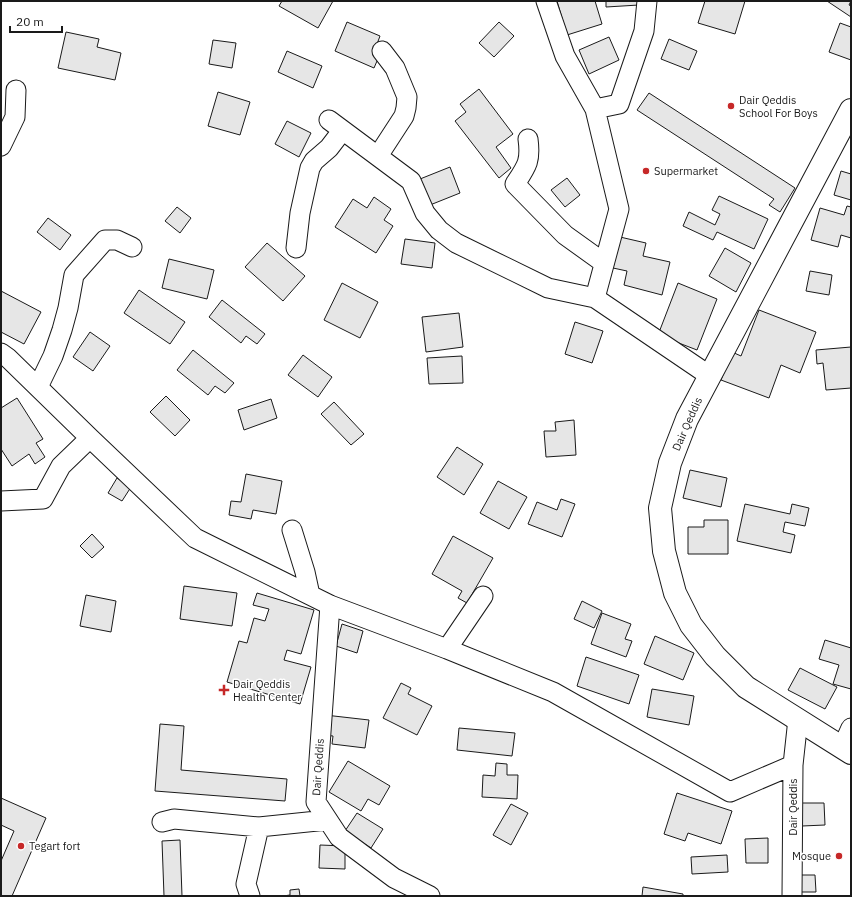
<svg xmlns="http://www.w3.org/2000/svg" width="852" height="897" viewBox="0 0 852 897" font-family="'IBM Plex Sans',sans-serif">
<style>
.building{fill:#e6e6e6;stroke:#1a1a1a}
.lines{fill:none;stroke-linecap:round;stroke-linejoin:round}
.minor-casing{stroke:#1a1a1a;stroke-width:21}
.major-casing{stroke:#1a1a1a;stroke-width:24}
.minor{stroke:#fff;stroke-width:19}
.major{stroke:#fff;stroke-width:22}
.poi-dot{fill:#c62828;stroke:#fff;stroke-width:1.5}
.labels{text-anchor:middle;stroke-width:3;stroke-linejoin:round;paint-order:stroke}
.poi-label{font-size:11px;fill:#1a1a1a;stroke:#fff;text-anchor:start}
.street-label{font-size:11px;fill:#1a1a1a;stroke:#fff}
</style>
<rect width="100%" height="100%" fill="#fff"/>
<path class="building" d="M282,1H333L318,28L279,6Z
M557,1H595L602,24L567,35Z
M606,1H638L639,5L606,7Z
M705,1H745L735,34L698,23Z
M827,1H851L849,5L851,6V17Z
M347,22L380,36L374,52L380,54L374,68L335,51Z
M499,22L514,36L494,57L479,43Z
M840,23L851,27V60L829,52Z
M66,32L99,39L97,47L121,53L115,80L58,68Z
M609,37L619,60L589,74L579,50Z
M669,39L697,51L689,70L661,59Z
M213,40L236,43L232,68L209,64Z
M287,51L322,66L313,88L278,72Z
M479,89L513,134L496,147L511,168L499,178L455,121L466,112L460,104Z
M218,92L250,102L240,135L208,126Z
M649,93L795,188L780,212L769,205L774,199L637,110Z
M287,121L311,133L299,157L275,144Z
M450,167L460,193L430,205L420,179Z
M841,171L851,174V200L834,195Z
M567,178L580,195L565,207L551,190Z
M719,196L768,219L754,249L717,232L713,240L683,226L689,212L715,225L720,214L712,210Z
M374,197L391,209L384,220L393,226L376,253L335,227L353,199L367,208Z
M847,206L851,207V238L841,235L838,247L811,240L820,208L844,215Z
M177,207L191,218L180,233L165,221Z
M48,218L71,235L60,250L37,232Z
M620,237L646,243L643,256L670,262L662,295L624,285L627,271L613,268Z
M405,239L435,243L432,268L401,264Z
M267,243L305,276L283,301L245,267Z
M725,248L751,263L736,292L709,276Z
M169,259L214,270L207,299L162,288Z
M810,271L832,275L829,295L806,291Z
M342,283L378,302L360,338L324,320Z
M678,283L717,299L697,350L658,335Z
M139,290L185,322L170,344L124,313Z
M1,291L41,312L24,344L1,332Z
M222,300L265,334L257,344L246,336L241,343L209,317Z
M759,310L816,332L800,373L781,365L769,398L721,380L732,352L741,356Z
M459,313L463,347L426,352L422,317Z
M575,322L603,331L592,363L565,354Z
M90,332L110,346L93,371L73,357Z
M851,347V388L826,390L823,363L817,364L816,350Z
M193,350L234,383L225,393L215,386L208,395L177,370Z
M303,355L332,377L318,397L288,375Z
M462,356L463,383L429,384L427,358Z
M166,396L190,420L175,436L150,412Z
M17,398L43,439L36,443L45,457L35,464L29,454L12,466L1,449V408Z
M271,399L277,418L244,430L238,410Z
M334,402L364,434L351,445L321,414Z
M574,420L576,455L546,457L544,431H556L555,422Z
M457,447L483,464L464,495L437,477Z
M690,470L727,478L721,507L683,498Z
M246,474L282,481L276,514L253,510L251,519L229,515L231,501L241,502Z
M117,478L131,487L122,501L108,493Z
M498,481L527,497L509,529L480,513Z
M561,499L575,504L562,537L528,524L537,502L557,510Z
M745,504L790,514L792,504L809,508L805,526L785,522L783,532L795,535L791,553L737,541Z
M704,520H728V554H688V527H704Z
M92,534L104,547L92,558L80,546Z
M453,536L493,558L467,603L458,598L462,591L432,574Z
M184,586L237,593L232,626L180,619Z
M257,593L314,610L301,654L287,650L284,660L311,667L300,704L227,682L239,641L247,643L254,618L265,621L269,609L253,605Z
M86,595L116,601L111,632L80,626Z
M582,601L602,611L594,628L574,619Z
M602,613L631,624L625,639L632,641L626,657L591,644Z
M342,624L363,631L357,653L336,646Z
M655,636L694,653L683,680L644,664Z
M825,640L851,648V689L833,684L839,665L819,659Z
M586,657L639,675L629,704L577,686Z
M800,668L837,687L825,709L788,690Z
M401,683L411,688L408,694L432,706L417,735L383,718Z
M652,689L694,696L689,725L647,717Z
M325,715L369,720L365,748L332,744L333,736L323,735Z
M160,724L184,726L181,770L287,779L285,801L155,791Z
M459,728L515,733L512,756L457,750Z
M348,761L390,786L379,805L368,799L361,811L329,792Z
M496,763L507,764V775H518L517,799L482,797L483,775L495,776Z
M677,793L732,811L721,844L688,833L685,841L664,834Z
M1,798L46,818L12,896H1V861L14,831L1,825Z
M801,803H824L825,825L802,826Z
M511,804L528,813L511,845L493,835Z
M357,813L383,829L371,848L345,831Z
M768,838V863H746L745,839Z
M180,840L182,896H164L162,841Z
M320,845L345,846V869L319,868Z
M727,855L728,872L692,874L691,857Z
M794,875H815L816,892H794Z
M643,887L683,894V896H642Z
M299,889L300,896H283L290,895V890Z"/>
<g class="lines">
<defs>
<path id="minor" d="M546,1L565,56L595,109
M647,1L644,31L619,104L595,109L619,209L595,298L710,376
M329,120L411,181L425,213L439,230L456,243L548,288L595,298
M528,139C531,161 527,166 515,184L565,235L604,263
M1,146L15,117L16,90
M378,156L404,116L406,108L407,97L395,68L382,51
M296,248L300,213L310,168L314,161L329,148L342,131
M1,353L8,358L90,438L195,538L330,605L447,649L553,692L730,792L793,765
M38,387L53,356L62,330L68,308L74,275L105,240H117L132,247
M1,501L43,499L61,466L90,438
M292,530L305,572L310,595
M330,605L316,802L339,837L394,878L430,896
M447,649L483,596
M842,748L851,728
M162,822L174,819L259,827L327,820
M250,896L246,884L259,827
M792,896L793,765L798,719"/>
<path id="major" d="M851,110L687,419L670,463L660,508L664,551L675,593L691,625L715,656L746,687L851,753"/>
</defs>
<use href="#minor" class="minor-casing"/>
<use href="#major" class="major-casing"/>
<use href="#minor" class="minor"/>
<use href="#major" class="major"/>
</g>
<g class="poi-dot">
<circle cx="731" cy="106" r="4"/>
<circle cx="646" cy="171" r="4"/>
<path d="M222 684h4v4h4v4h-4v4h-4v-4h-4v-4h4z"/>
<circle cx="21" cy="846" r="4"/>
<circle cx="839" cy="856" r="4"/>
</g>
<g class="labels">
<g class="poi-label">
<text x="739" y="104">Dair Qeddis<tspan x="739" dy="13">School For Boys</tspan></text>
<text x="654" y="175">Supermarket</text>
<text x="233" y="688">Dair Qeddis<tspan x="233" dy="13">Health Center</tspan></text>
<text x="29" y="850">Tegart fort</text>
<text x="831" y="860" text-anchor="end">Mosque</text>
</g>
<g class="street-label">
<text transform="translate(687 424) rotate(-66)" y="4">Dair Qeddis</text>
<text transform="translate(318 767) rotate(-86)" y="4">Dair Qeddis</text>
<text transform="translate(793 807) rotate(-90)" y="4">Dair Qeddis</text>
</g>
</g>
<rect width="852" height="897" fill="none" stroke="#1a1a1a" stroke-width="4"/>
<path d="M10 26v6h52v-6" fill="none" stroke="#1a1a1a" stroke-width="2"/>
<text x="16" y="26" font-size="12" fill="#1a1a1a" stroke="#ffffff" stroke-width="3" paint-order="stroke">20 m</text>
</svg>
